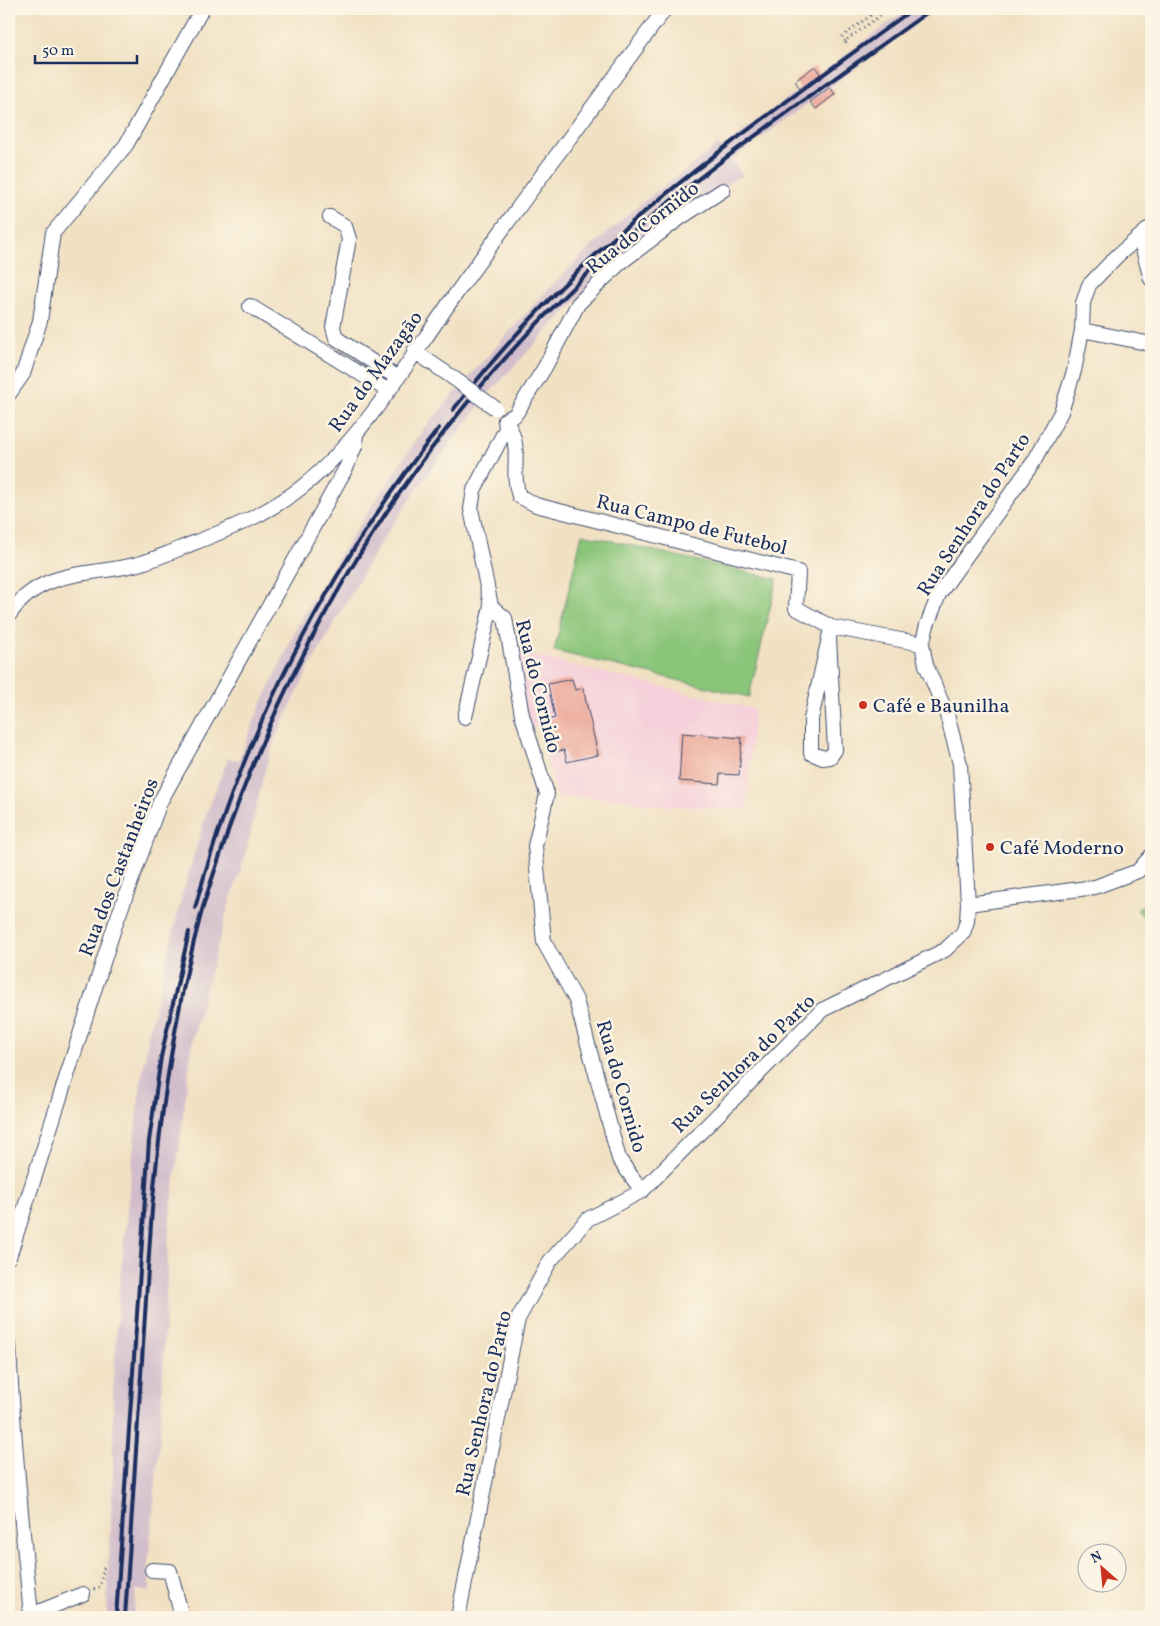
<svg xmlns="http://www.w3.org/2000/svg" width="1160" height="1626" viewBox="0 0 1160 1626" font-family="Vollkorn,serif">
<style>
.built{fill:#f5cfda}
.industrial{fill:#d1bdcb}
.green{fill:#8ac579;stroke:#527a6c}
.building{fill:#eaa496}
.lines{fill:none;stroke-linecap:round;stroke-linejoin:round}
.minor-casing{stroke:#3b4a6d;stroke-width:16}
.path{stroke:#3b4a6d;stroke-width:2.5;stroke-dasharray:1 4;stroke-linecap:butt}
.minor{stroke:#fff;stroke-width:14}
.rail{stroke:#1b2f5e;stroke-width:4}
.minor-bridge-casing{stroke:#3b4a6d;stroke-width:16;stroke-linecap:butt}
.minor-bridge{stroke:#fff;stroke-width:14}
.poi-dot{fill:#c8321e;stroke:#fcf5e5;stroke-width:2}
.labels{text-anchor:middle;stroke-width:5;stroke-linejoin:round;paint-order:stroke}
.street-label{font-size:20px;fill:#1b2f5e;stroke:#fcf5e5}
.poi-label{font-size:20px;fill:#1b2f5e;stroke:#fcf5e5;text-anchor:start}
</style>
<rect width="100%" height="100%" fill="#fcf5e5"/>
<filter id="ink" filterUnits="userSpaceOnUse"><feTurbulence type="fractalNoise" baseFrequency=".02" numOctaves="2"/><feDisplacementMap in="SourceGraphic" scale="10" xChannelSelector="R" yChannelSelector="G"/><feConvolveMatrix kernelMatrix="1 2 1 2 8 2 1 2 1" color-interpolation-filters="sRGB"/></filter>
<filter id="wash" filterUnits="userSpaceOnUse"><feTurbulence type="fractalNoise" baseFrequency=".0096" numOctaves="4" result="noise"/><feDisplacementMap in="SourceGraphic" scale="20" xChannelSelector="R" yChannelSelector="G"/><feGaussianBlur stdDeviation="1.12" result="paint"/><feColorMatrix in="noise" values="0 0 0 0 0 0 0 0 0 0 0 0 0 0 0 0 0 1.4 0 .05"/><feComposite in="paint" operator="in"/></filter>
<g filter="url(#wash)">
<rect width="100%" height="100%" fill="#f1e1c3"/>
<path class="built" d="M514,651L754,709L746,809L651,805L615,798L557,797L538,726L530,727Z"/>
<path class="industrial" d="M907,9H936L731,160L743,176L738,177L676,217L594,284L563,314L489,393L432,468L378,546L308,670L275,739L265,769L245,856L226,914L193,1037L169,1226L160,1437L148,1566L150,1591L136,1590L133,1617H107L108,1563L113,1483V1392L119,1291L138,1103L149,1032L182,895L206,815L228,758L239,760L257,714L300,621L339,556L402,461L425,427L542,295L590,248L640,204L718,145L721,148Z"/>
<path class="green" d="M582,534L777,579L749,697L554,651Z
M1151,899V925L1137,910Z"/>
<g id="blocks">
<path class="building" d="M815,66L820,74L800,89L795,81Z
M830,87L835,94L816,109L810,102Z
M572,679L575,690L583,688L598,755L567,762L564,750L554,752L547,720L555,718L548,684Z
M682,733L742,738L739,775L720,774L719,784L679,781Z"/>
</g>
</g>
<g filter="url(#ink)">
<use href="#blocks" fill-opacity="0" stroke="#3b4a6d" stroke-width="1"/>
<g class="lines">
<defs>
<path id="minor" d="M330,217L345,226L349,239L333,327L336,338L396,377
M1140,238L1151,279
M250,306L387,390
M1082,330L1151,344
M414,351L452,377
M9,394L23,374L40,321L53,233L126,145L202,9
M505,420L506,429L474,490L471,509L491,606L505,618L522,715L547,794L535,846L544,942L576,1000L619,1159L642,1191
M505,420C525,449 509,465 519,496L536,505L798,572L796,608L831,627L922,644
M505,420L515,415L545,367L578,304L620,263L680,218L723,190
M9,615C42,567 89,577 138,564C156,559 174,551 191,544C230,529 269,513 302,487C363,439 408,361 453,298C522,201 594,105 665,9
M829,638L811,719V753L823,758L830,757L835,750L829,638L831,627
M465,717L491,606
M968,904L1095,887L1138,871L1151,856
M9,1257L115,925L160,802L347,466L355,446L356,434
M9,1345C13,1435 22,1525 31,1615L34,1617
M152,1570L170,1571L182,1617
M31,1615L83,1594
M458,1617L518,1319L550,1261L588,1219L642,1191L822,1010L945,950L963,933L967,921L968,904L960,764L947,715L926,665L922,644L927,625L939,594L1035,460L1061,412L1074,371L1082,330L1083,303L1089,285L1118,255L1151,227"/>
</defs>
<use href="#minor" class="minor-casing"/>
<path class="path" d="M845,41L842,37L879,9
M846,43L845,41L889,9
M94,1589L100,1587L104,1566"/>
<use href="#minor" class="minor"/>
<path class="rail" d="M453,410C492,360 534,313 580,269C682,173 800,92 913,9
M195,908C242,734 328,569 439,428
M116,1617L149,1141L161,1057L189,932
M125,1617L152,1209C161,1109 175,1010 201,914C209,885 220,857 229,828C306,610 437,408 610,253C709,163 823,88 932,9"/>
<defs>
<path id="minor-bridge" d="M452,377L495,408"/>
</defs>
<use href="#minor-bridge" class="minor-bridge-casing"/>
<use href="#minor-bridge" class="minor-bridge"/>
</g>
</g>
<g class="poi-dot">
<circle cx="863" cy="705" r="5"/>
<circle cx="990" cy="847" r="5"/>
</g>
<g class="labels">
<g class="street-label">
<text transform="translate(642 227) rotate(-38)" y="7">Rua do Cornido</text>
<text transform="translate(375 371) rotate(-54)" y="7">Rua do Mazagão</text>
<text transform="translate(973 514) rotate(-57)" y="7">Rua Senhora do Parto</text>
<text transform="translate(692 524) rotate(14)" y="7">Rua Campo de Futebol</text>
<text transform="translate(539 686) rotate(76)" y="7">Rua do Cornido</text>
<text transform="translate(118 867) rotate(-69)" y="7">Rua dos Castanheiros</text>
<text transform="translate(743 1063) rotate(-44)" y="7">Rua Senhora do Parto</text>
<text transform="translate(622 1086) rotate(74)" y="7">Rua do Cornido</text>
<text transform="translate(483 1403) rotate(-77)" y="7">Rua Senhora do Parto</text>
</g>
<g class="poi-label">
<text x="873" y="712">Café e Baunilha</text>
<text x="1000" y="854">Café Moderno</text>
</g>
</g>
<rect width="1160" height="1626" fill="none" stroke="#fcf5e5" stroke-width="30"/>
<g transform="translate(1102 1568) rotate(333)"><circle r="24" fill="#fcf5e5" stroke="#a2a6af"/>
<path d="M0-4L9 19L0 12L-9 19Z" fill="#c8321e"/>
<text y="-8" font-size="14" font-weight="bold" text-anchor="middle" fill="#1b2f5e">N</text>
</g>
<path d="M35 55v8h102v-8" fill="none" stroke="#1b2f5e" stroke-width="2.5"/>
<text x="42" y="55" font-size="15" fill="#1b2f5e" stroke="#fcf5e5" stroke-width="4" paint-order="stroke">50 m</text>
</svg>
